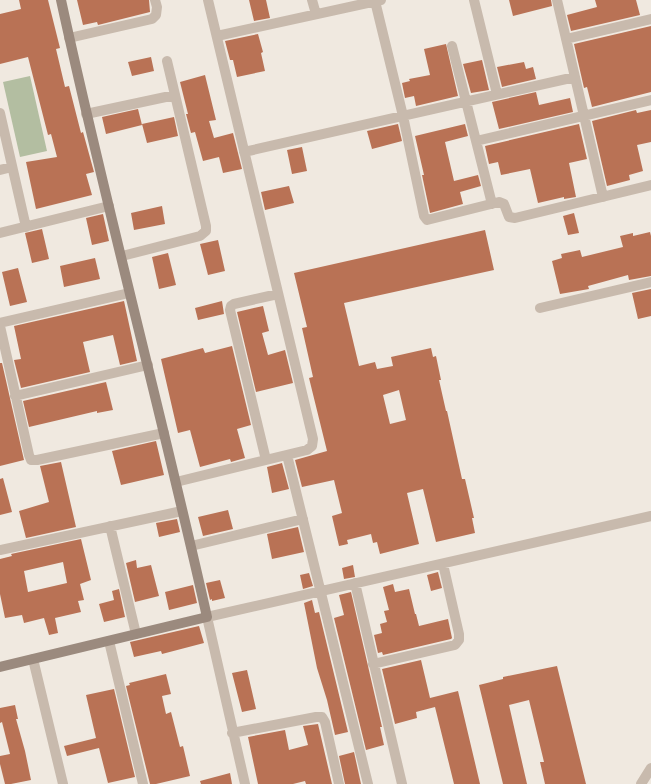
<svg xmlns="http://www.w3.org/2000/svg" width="651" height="784" viewBox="0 0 651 784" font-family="Mulish,sans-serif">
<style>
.green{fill:#b3bea1}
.building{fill:#b97255;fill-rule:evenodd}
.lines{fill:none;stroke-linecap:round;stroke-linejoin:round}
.street{stroke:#c8baad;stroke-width:10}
.secondary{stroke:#9b8a7e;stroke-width:10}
</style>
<rect width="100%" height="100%" fill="#f0e9e0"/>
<path class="green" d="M30,76L47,151L20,157L3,82Z"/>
<path class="building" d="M19,0H48L60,48L56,49L65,87L69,86L81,133L83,132L94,172L86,174L92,195L36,209L26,162L57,157L51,134L48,135L28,57L0,64V14L21,9Z
M77,0H149L150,12L98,25L97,22L83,25Z
M249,0H266L270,18L254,21Z
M509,0H551L552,6L513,16Z
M595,0H636L640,15L571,31L567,15L597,7Z
M651,26V92L592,107L587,87L584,88L574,44Z
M258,34L263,52L261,53L265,71L237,77L233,60H230L225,41Z
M446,44L458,96L416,106L414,96L405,98L402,83L410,81L409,79L430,75L424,49Z
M151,57L154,71L132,76L128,62Z
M482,60L489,90L471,93L463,64Z
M524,62L526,69L533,67L536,79L502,87L497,67Z
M205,75L216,120L209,121L214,138L233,133L242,169L223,173L219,157L203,161L195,132L191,133L186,114H188L180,82Z
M536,92L539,105L570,98L573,112L499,129L492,102Z
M138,109L142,125L106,134L102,117Z
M636,110L637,113L651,110V142L637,145L643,171L629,175L630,180L607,186L592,121Z
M174,117L178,136L147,143L142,124Z
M398,124L402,141L372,149L367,131Z
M465,124L468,136L445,142L454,181L478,175L481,186L460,192L463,204L430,213L422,175H424L415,136Z
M579,124L587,159L569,163L576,197L564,199V197L538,203L530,169L501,175L498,162L489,164L485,146Z
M302,147L307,171L292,174L287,150Z
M289,186L294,203L265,210L261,192Z
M162,206L165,224L134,230L131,213Z
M574,213L579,233L568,235L563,216Z
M103,214L109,241L92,245L86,218Z
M42,229L49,259L32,263L25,233Z
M485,230L494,270L344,303L359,366L375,362L377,369L393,366L391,357L431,348L433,357L436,356L441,380H439L446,411H447L462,479H465L474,518H472L475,533L436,542L423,489L407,493L419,544L380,554L377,542L373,543L371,534L347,540L348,544L339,546L332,516L342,513L334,480L302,487L295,460L327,451L309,378L313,377L302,328L307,327L294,273ZM399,390L406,420L390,424L383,395Z
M650,232L651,236V276L629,280L628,275L588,286L589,289L560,294L552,261L562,258L561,254L580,250L582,257L623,247L620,236L633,233V236Z
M218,240L225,271L208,275L200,244Z
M168,253L176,285L159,289L152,257Z
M95,258L100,279L64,287L60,266Z
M18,268L27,302L10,306L2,272Z
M651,289V316L638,319L632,293Z
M124,301L137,361L120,365L113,335L83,342L90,372L21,388L14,360L21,359L14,326Z
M222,301L224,314L198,320L195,308Z
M263,306L269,331L262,333L268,355L285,350L293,383L256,392L237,312Z
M232,346L251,425L237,429L245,458L231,462L230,459L200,467L190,430L178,433L161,359L203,348L205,353Z
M0,363H2L24,460L0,466Z
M106,382L113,410L97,413V411L29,427L23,401Z
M156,441L164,475L121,485L112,451Z
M61,462L76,527L26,538L19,511L49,502L40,466Z
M282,463L289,489L272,493L267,467Z
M3,478L12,512L0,515V479Z
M228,510L233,529L203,536L198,517Z
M177,519L180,532L159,537L156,523Z
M298,527L304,552L272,559L267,534Z
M81,539L91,580L80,584L84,600L78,601L81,612L55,618L58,633L49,635L44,618L24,623L22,615L5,618L0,594V559L12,556L11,554ZM63,562L67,583L28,592L24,571Z
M136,560L137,568L151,565L159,596L135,602L126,563Z
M353,565L355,577L344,579L342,568Z
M438,572L442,588L431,591L427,575Z
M309,573L313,586L303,589L300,575Z
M220,580L225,598L212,601V599L210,600L206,583Z
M393,584L395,592L409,589L415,614H416L419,626L448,619L452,638L451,639L383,655L382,652L378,653L374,635L382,633L380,624L387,622L384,611L389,610L383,587Z
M193,585L197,603L169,610L165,592Z
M119,589L125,617L104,622L99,604L114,600L112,591Z
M351,592L382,727H380L384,745L366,750L334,618L344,615L339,595Z
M312,600L315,613L319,612L348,732L335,735L327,700L317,668L304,603Z
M199,626L204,643L162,654L161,651L134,657L130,642Z
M421,660L430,698L458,691L480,784H454L435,707L416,712L417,718L395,724L382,669Z
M557,666L586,784H545L540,762H544L529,700L509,705L527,784H503L479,685L503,679V677Z
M247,670L256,709L242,712L232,673Z
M166,674L171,694L162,696L166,714L171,712L180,747L183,746L190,776L156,784H150L126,686L130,685L129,683Z
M114,689L135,777L108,783L99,748L67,756L64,746L96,738L86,695Z
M15,705L18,719H16L25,751L31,780L11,784H5L0,764V756L10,754L2,722L0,723V708Z
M318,724L332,784H306L305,781L293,784H258L248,737L285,730L289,750L308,745L303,726Z
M354,752L361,784H345L339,756Z
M230,773L232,784H201L200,781Z"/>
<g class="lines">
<path class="street" d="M312,0L316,14
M474,0L497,94
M557,0L603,197
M375,1L403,116L424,216L427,220L499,202L504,204L509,217L515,218L651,185
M217,36L381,0
M69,38L152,19L156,15L157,7L155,0
M566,39L651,19
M452,46L492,204
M0,113L26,227
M86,114L175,95
M476,141L651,100
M244,152L575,77
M0,170L12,167
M0,233L109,206
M122,256L200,236L206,231V226L167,61
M540,308L651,282
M0,323L129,293
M0,326L29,455L31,460H37L164,433
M15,396L148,365
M287,455L368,784
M266,460L230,310L231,306L234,304L278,294
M176,482L307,450L312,446L313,439L208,0
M110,526L136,634
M191,546L303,519
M0,550L182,511
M355,583L402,784
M109,641L143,784
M33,659L63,784
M373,664L455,645L459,640V634L443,564
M232,733L316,717H322L325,722L339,784
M245,784L207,617L651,516
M641,784L651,768"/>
<path class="secondary" d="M0,667L207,617C161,411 106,207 61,0"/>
</g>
</svg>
